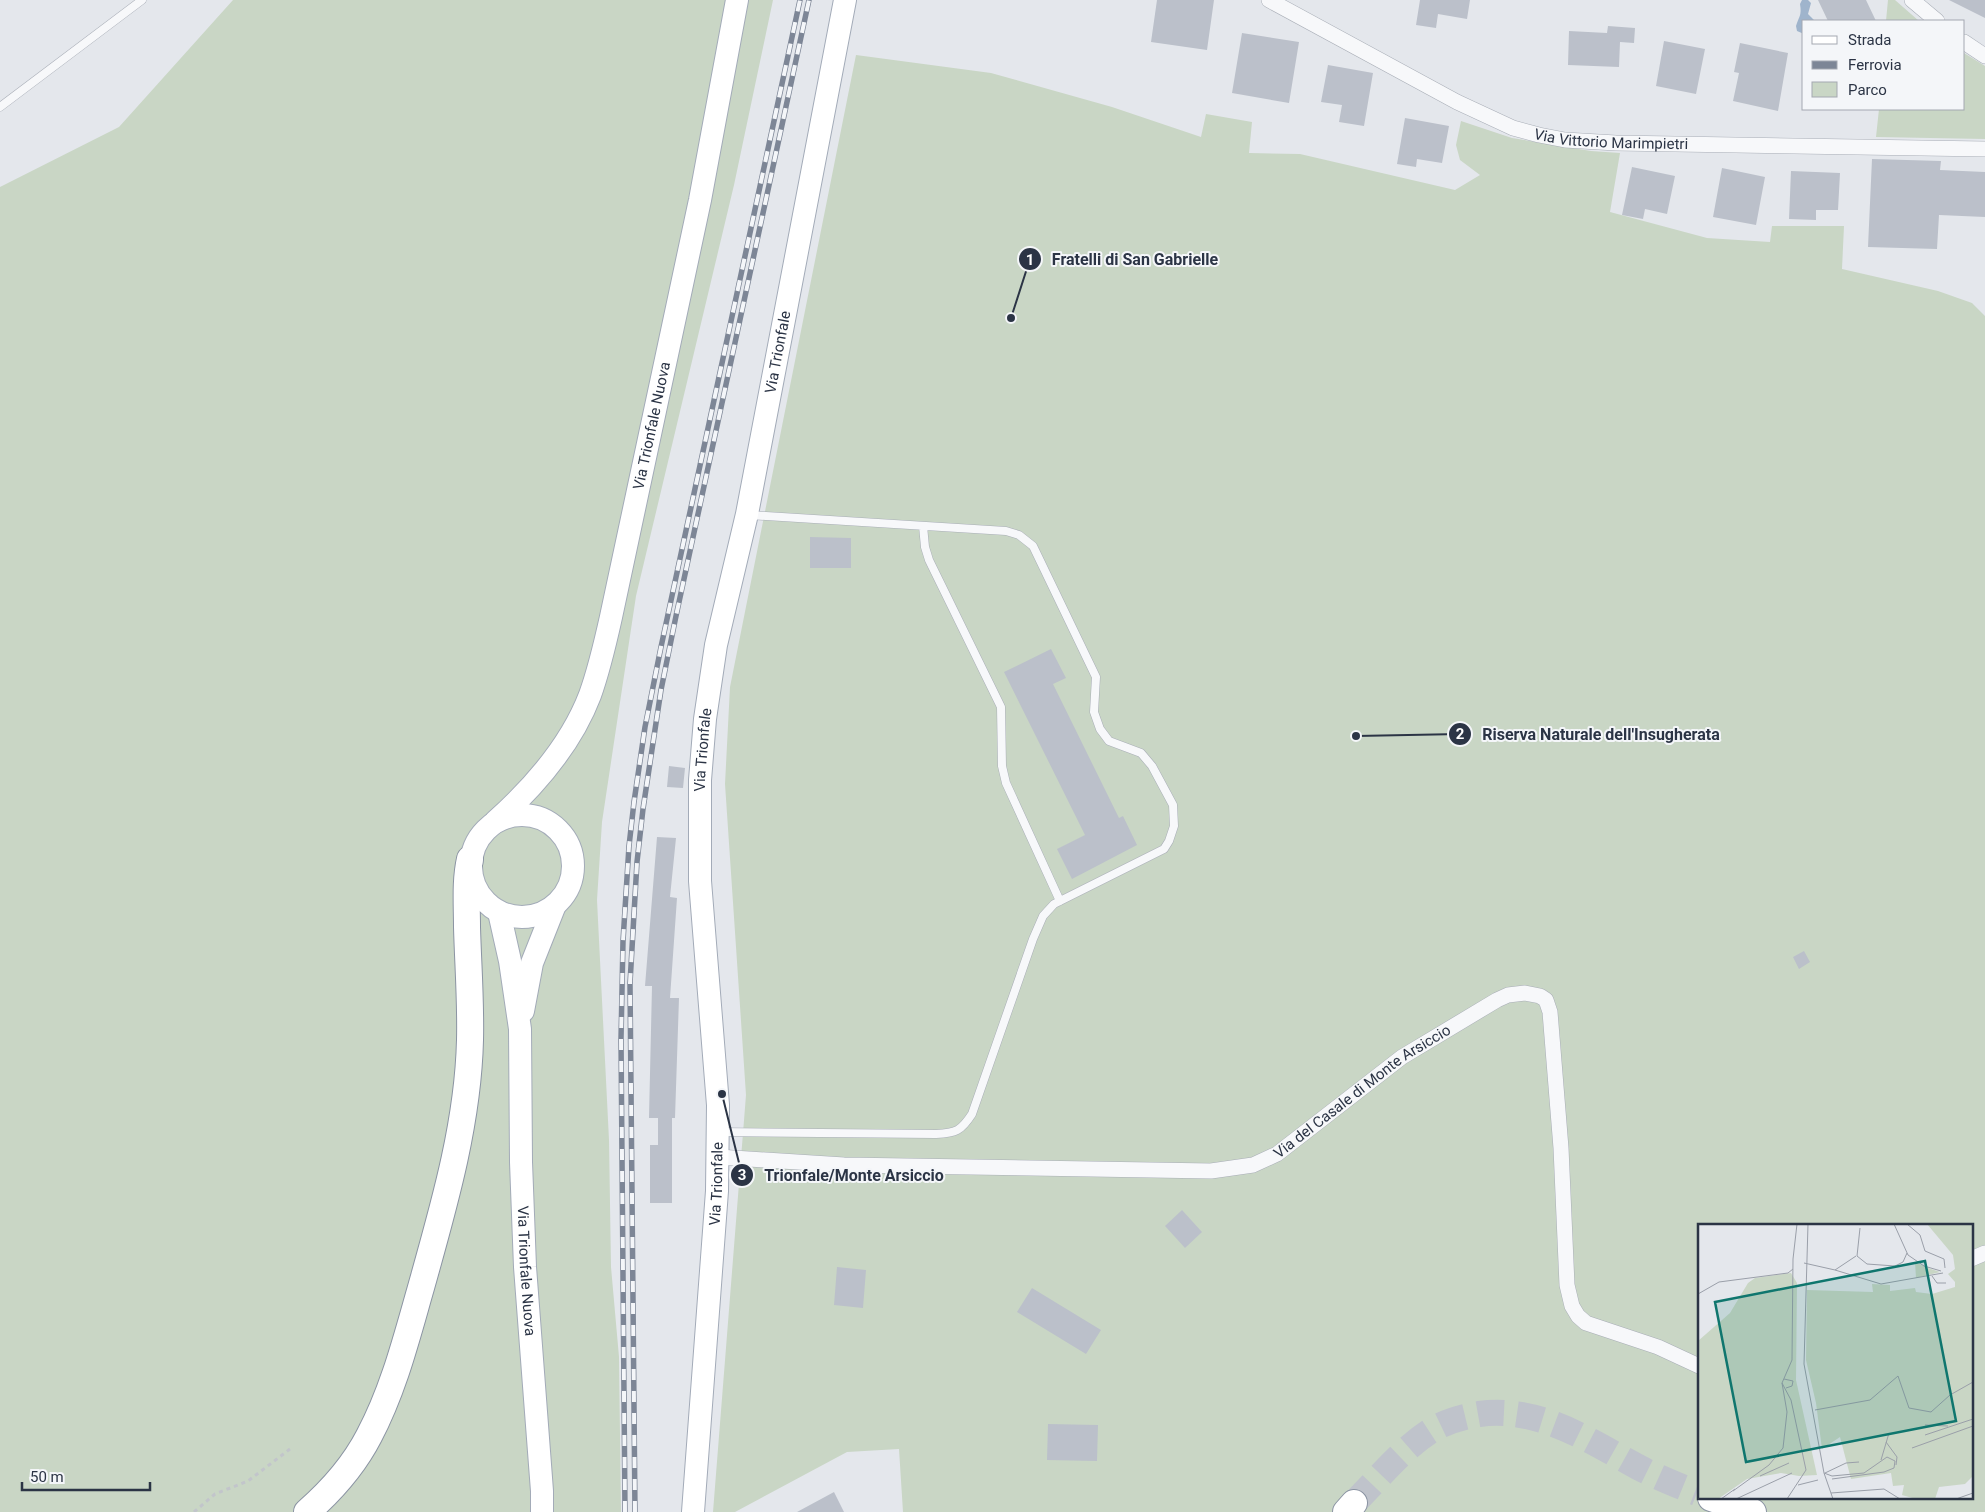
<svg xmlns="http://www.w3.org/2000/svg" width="1985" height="1512" viewBox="0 0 1985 1512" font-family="Roboto,sans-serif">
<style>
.green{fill:#c9d6c5;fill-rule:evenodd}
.water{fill:#9fb4cc}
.building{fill:#bbc0ca}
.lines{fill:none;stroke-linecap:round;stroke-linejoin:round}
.motorway-tunnel{stroke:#bfc3cb;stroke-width:26;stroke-dasharray:26 13;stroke-linecap:butt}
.service-casing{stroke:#a9aeb7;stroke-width:9}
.minor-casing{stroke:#a9aeb7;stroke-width:16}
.primary-casing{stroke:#a3abb8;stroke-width:24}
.motorway-casing{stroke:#8b94a3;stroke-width:28}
.path{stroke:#c2c5cb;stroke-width:3;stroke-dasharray:4 4;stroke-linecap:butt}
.service{stroke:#f7f8fa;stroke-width:8}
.minor{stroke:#f7f8fa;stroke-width:15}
.primary{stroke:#fff;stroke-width:22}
.motorway{stroke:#fff;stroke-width:26}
.rail-casing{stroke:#7d8696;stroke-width:5.5}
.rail{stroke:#f4f6f9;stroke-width:4;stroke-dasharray:11;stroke-linecap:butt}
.labels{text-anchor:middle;stroke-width:4;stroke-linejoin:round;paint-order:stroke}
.street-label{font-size:15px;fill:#2b3445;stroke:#f4f6f9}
.inset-road{fill:none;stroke:#9a9fa9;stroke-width:1}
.view{fill:#0f766e;fill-opacity:0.15;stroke:#0f766e;stroke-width:2.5}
.inset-edge{fill:none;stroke:#2b3445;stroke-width:2.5}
.leader{fill:none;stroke:#2b3445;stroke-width:2}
.callout-dot{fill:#2b3445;stroke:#f4f6f9;stroke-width:2}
.mark-label{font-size:15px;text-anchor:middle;font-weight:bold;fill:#fff}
.callout-label{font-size:16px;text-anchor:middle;font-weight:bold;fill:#2b3445;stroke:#f4f6f9;stroke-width:4;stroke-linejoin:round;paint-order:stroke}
</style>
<rect width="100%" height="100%" fill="#e4e7ec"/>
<path class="green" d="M233,0H773L734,185L636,596L602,822L597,900L609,1140L611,1267L619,1357L621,1512H0V187L119,127Z
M1888,0H1895L1919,21H1886Z
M1964,53L1985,66V139L1876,137L1879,109H1964Z
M856,55L991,73L1112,107L1201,137L1206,114L1252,122L1249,153L1300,154L1455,190L1480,175L1460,160L1456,145L1461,121L1512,138L1591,151L1620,153L1610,212L1707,238L1770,242L1772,226H1844L1842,269L1938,291L1972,303L1985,316V1512H903L899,1449L847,1452L735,1512H713L746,1095L725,784L730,687ZM1699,1226H1971V1498H1699Z"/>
<path class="water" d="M1802,0H1808L1811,3L1808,14L1815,21H1804V34L1797,31L1796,26C1799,16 1802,16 1800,4Z"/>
<path class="building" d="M1157,0H1214L1207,50L1151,42Z
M1420,0H1470L1467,19L1438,14L1436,28L1416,25Z
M1818,0H1866L1876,21H1828Z
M1949,0H1985V18Z
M1608,26L1635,28L1634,43L1620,42L1619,67L1568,65L1569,31L1607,33Z
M1242,33L1299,42L1289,103L1232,93Z
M1664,41L1705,49L1696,94L1656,86Z
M1740,43L1788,53L1778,111L1733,101L1739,73L1734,72Z
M1328,65L1373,73L1364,126L1339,122L1342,105L1321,102Z
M1405,118L1449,126L1442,163L1417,159L1416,167L1397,164Z
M1872,159L1941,161L1940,170L1985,172V217L1939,215L1937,249L1868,247Z
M1632,167L1675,176L1667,214L1645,209L1643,219L1622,215Z
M1722,168L1765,177L1756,225L1713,217Z
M1791,171L1840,173L1838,210H1816V220L1789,219Z
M810,537L851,538V568H810Z
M1051,649L1066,678L1053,684L1119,818L1123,816L1137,845L1072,879L1057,849L1085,835L1004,672Z
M669,766L685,768L683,788L667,787Z
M657,837L676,838L670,897L677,898L670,998H679L675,1118H672V1203H650V1145H658V1118H649L652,986H645Z
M1804,951L1810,962L1799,969L1793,957Z
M1182,1210L1202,1232L1185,1248L1165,1226Z
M837,1267L866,1270L863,1308L834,1305Z
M1032,1288L1101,1330L1086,1354L1017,1312Z
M1048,1424L1098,1425L1097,1461L1047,1460Z
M834,1492L844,1512H797Z"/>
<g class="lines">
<path class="motorway-tunnel" d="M1354,1503C1379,1478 1403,1448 1432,1430C1447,1421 1462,1417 1479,1414C1539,1406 1588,1440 1638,1467C1657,1477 1677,1485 1697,1493"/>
<defs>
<path id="service" d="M0,107L142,0
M923,526L925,547L929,560L1001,707L1002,766L1006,783L1060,901
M720,1132L936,1134C956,1133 961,1131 972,1114L1033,939L1043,916L1054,904L1164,849L1169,841L1174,826L1173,805L1152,766L1141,753L1109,741L1100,729L1094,712L1096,677L1033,546L1019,535L1006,531L749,515"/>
<g id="minor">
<path id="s1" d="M1269,0L1457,102L1513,128L1539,135L1565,140L1616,143L1985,149"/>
<path d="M1912,0L1937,21"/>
<path d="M1964,42L1985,56"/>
<path id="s2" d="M718,1157L844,1165L1211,1171L1253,1165L1277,1154L1402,1057L1497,1000L1508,995L1525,993L1540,996L1546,1000L1550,1012L1561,1148L1567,1285L1572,1306L1578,1316L1586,1323L1658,1347L1699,1366"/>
<path d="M1971,1259L1985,1253"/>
</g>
<g id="primary">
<circle cx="522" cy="866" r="51"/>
<path id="s3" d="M496,821C535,786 571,745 590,695C599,670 605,644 611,617L700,200L737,0"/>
<path id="s4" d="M499,912L510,961L520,1029L521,1162L525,1267L542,1491V1512"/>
<path d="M523,1011L532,963L555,905"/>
<path id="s5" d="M693,1512L717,1191L718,1105L700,881V780L705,719L716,645L747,514L845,0"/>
</g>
<path id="motorway" d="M1711,1498L1753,1512
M307,1512C331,1491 354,1465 369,1436C393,1391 406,1340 420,1291C443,1209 468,1125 470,1040C471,1002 468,964 467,927C467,904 465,881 470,859
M1346,1512L1354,1503"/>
</defs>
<use href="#service" class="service-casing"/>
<use href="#minor" class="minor-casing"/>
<use href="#primary" class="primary-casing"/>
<use href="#motorway" class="motorway-casing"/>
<path class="path" d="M194,1512L215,1494L248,1481L290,1449"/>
<use href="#service" class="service"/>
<use href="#minor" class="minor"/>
<use href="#primary" class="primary"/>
<use href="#motorway" class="motorway"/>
<defs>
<path id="rail" d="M625,1512L621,1039L623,941L629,846L634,802L645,727L661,647L800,0
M635,1512L630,983L637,862L643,809L661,690L676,616L809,0"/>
</defs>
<use href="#rail" class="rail-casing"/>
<use href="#rail" class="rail"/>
</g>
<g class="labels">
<g class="street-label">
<text dy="5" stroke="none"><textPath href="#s1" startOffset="375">Via Vittorio Marimpietri</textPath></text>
<text dy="5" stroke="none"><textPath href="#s5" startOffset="1169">Via Trionfale</textPath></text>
<text dy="5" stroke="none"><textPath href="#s3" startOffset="435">Via Trionfale Nuova</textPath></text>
<text dy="5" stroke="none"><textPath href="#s5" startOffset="764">Via Trionfale</textPath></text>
<text dy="5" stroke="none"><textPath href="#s2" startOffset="668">Via del Casale di Monte Arsiccio</textPath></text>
<text dy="5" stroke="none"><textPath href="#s5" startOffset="329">Via Trionfale</textPath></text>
<text dy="5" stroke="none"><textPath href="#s4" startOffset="361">Via Trionfale Nuova</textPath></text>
</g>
</g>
<g transform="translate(1698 1224)">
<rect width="275" height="275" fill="#e4e7ec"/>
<path d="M229,0H275V252L267,260L241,263L237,275H218L204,271L206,261L195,262L193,249L153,255L142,213L124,225L118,179L108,136L109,66L175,68L174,60L192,61V67L217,64L218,68L234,70L257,63V58L250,50L257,45L255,31ZM217,38L230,44L242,48L218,54ZM93,49L99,59L98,156L119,251L101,252L83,249L49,255L20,275H0V117L32,89L50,59L57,54Z" fill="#c9d6c5"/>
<path class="inset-road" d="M110,0L106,140L126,249L135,275M196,0L210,31L226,42L243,47M209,0L222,11L227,27L246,35L247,44M159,32L169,40L197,42L205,38L209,29M159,32L162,4M106,39L137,46L158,32M137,46L183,60L245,49M234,52L239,59H248M0,70L21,58L90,49L95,45M86,155L95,157L94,162L88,164M117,186L172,176L200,152L211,184L233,188L252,171L275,158M227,201L250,202M227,211L275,195M188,218L199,233L198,241M214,224L275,202M183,236L191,209M126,249L134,252L166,249L189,233L197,237L196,244L186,248L134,255M127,249L148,239L161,238M62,252L91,239M100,261L120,256M35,267L71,241L85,224L89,188L84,159M133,269L186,265L202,275M23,275L37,265M38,275L94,249M89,275L108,246L93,176L84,159L94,136L95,35L99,0M258,275L275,269"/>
<path class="view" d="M227,37L258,197L48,238L17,78Z"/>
<rect width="275" height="275" class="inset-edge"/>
</g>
<path class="leader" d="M1011 318L1030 259M1356 736L1460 734M722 1094L742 1175"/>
<g class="callout-dot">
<circle cx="1011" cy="318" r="5"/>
<circle cx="1356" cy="736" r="5"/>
<circle cx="722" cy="1094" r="5"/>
<circle cx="1030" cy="259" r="12"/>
<circle cx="1460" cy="734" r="12"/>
<circle cx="742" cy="1175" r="12"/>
</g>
<g class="mark-label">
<text x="1030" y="265">1</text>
<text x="1460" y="739">2</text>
<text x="742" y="1180">3</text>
</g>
<g class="callout-label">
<text x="1135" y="265">Fratelli di San Gabrielle</text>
<text x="1601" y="740">Riserva Naturale dell'Insugherata</text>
<text x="854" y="1181">Trionfale/Monte Arsiccio</text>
</g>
<rect x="1802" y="20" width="162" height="90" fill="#f4f6f9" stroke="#a4a8b1"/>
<rect x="1812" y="36" width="25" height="8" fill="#ffffff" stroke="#a4a8b1"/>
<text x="1848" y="45" font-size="15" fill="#2b3445">Strada</text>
<rect x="1812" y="61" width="25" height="8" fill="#7d8696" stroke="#a4a8b1"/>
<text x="1848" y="70" font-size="15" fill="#2b3445">Ferrovia</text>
<rect x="1812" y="82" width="25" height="15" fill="#c9d6c5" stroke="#a4a8b1"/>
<text x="1848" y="95" font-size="15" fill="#2b3445">Parco</text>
<path d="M22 1482v8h128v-8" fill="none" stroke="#2b3445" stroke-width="2.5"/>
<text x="30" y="1482" font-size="15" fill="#2b3445" stroke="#f4f6f9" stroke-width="4" paint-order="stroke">50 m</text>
</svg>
